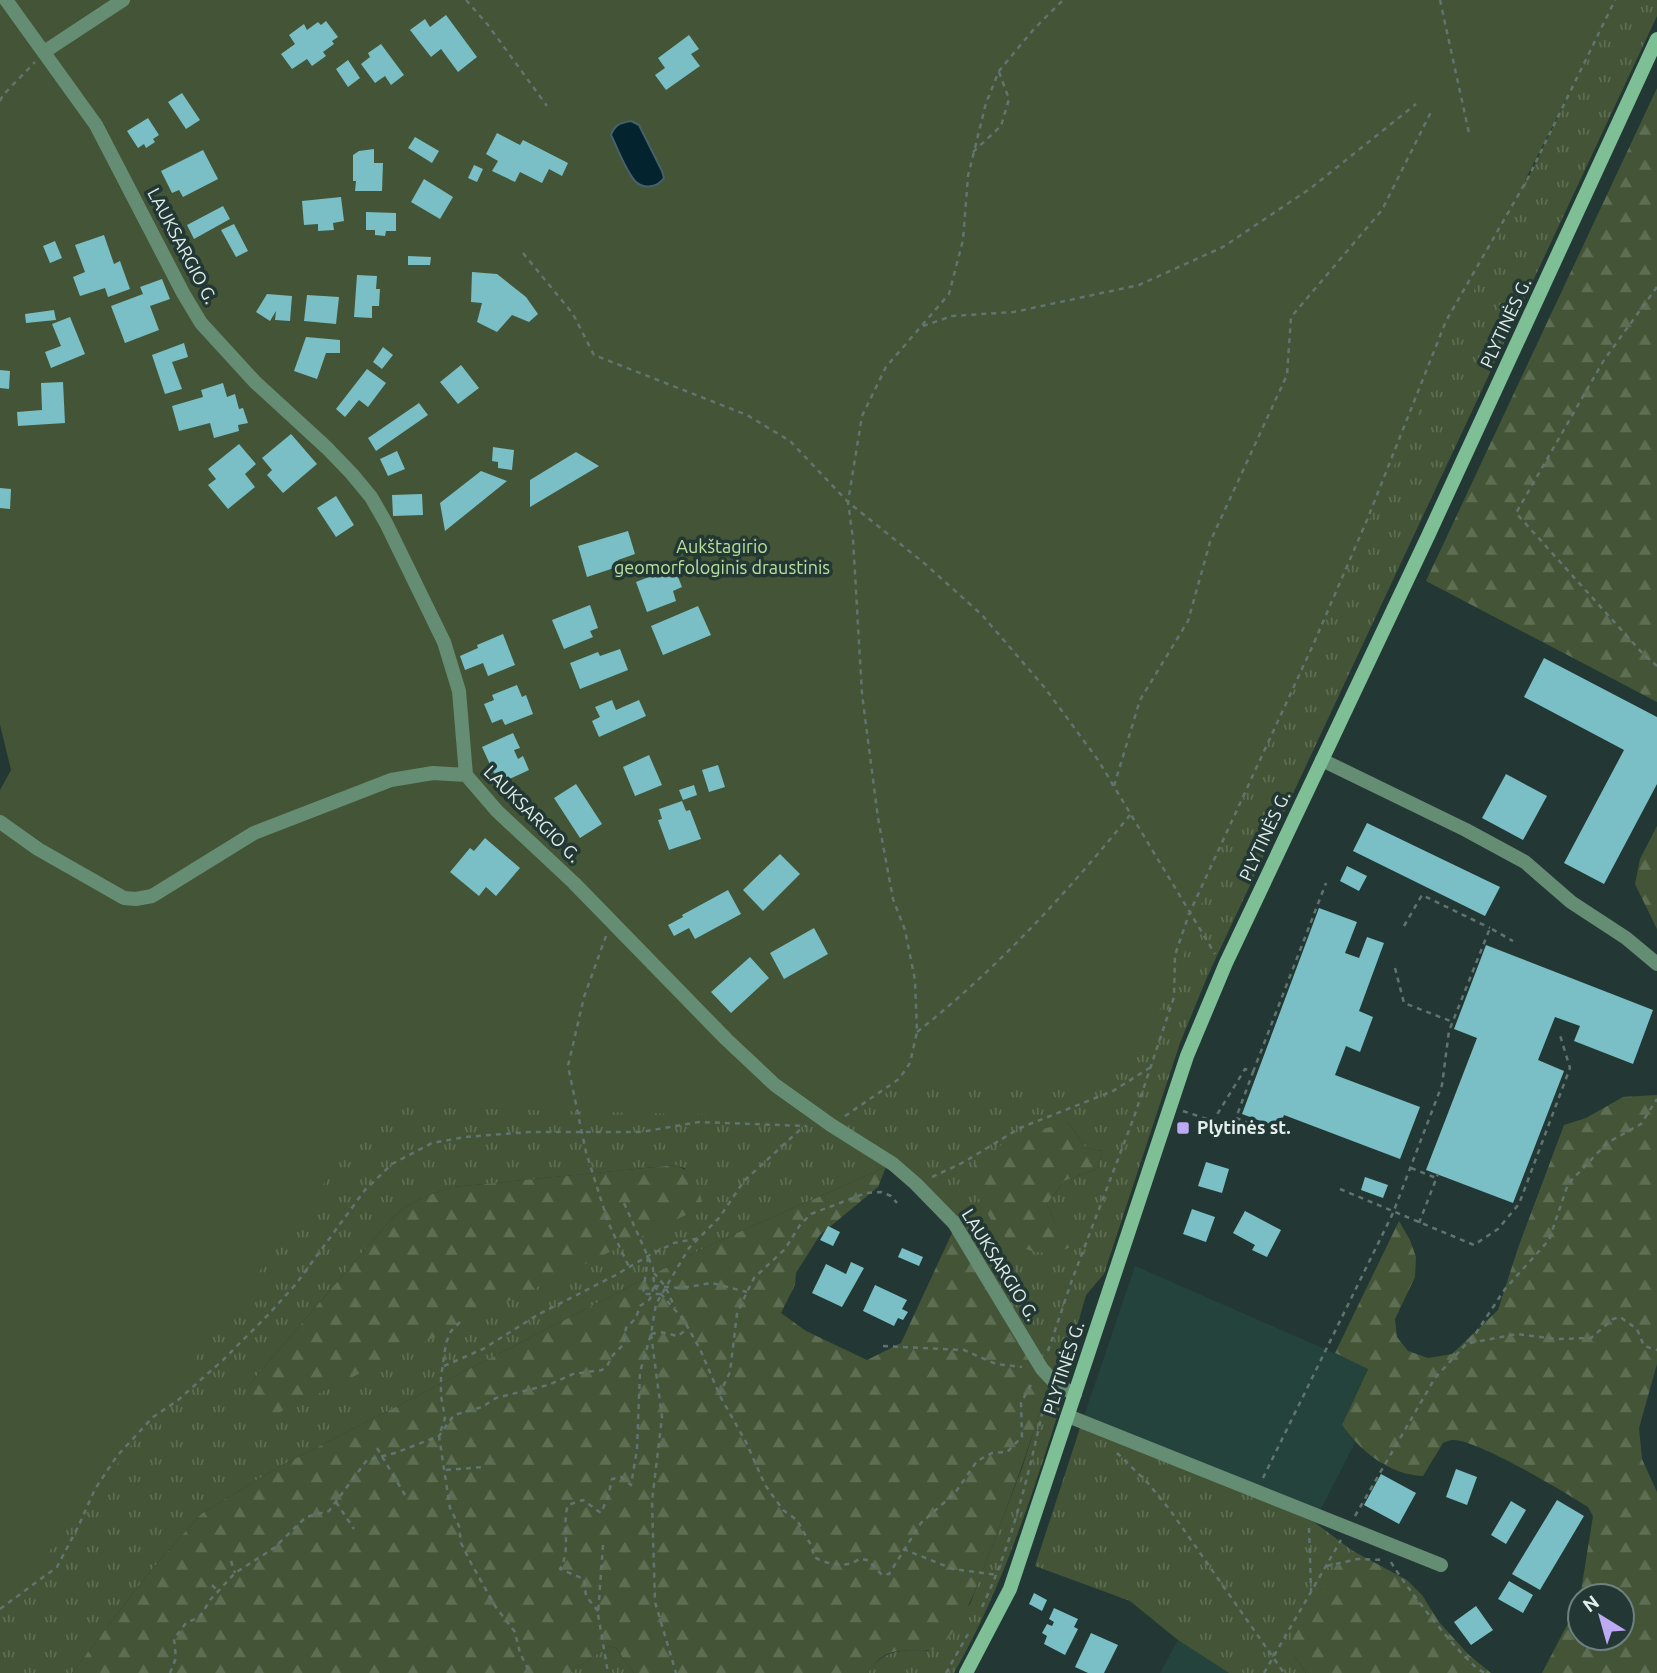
<svg xmlns="http://www.w3.org/2000/svg" width="1657" height="1673" viewBox="0 0 1657 1673" font-family="Ubuntu,sans-serif">
<style>
.built{fill:#24433d}
.grass{fill:url(#grass-tufts);fill-rule:evenodd}
.forest{fill:url(#forest-firs);fill-rule:evenodd}
.park{fill:#435536}
.water{fill:#03242f;stroke:#466168;stroke-width:2}
.building{fill:#79bfc5}
.lines{fill:none;stroke-linecap:round;stroke-linejoin:round}
.path{stroke:#617470;stroke-width:2.5;stroke-dasharray:5 5;stroke-linecap:butt}
.street{stroke:#658d73;stroke-width:14}
.secondary{stroke:#7ebf96;stroke-width:14}
.poi-dot{fill:#bea9f4;stroke:#233834;stroke-width:2.5}
.labels{text-anchor:middle;stroke-width:7;stroke-linejoin:round;paint-order:stroke}
.street-label{font-size:18px;fill:#e2efec;stroke:#233834}
.park-label{font-size:18px;fill:#bbe29d;stroke:#233834}
.poi-label{font-size:18px;font-weight:bold;fill:#e2efec;stroke:#233834;text-anchor:start}
</style>
<defs>
<pattern id="grass-tufts" width="24" height="20" patternUnits="userSpaceOnUse" patternTransform="scale(1.75)"><rect width="24" height="20" fill="#435536"/><path d="M3 7l-1-3M5 7V3M7 7l1-3M15 17l-1-3M17 17v-4M19 17l1-3" fill="none" stroke="#5e6e53"/></pattern>
<pattern id="forest-firs" width="22" height="20" patternUnits="userSpaceOnUse" patternTransform="scale(1.75)"><rect width="22" height="20" fill="#435536"/><path d="M5 1l3.5 6h-7zM16 11l3.5 6h-7z" fill="#5e6e53"/></pattern>
</defs>
<rect width="100%" height="100%" fill="#233834"/>
<path class="built" d="M1135,1266L1368,1368L1342,1425L1355,1443L1314,1522L1081,1425Z
M1178,1640L1228,1672V1673H1160Z"/>
<path class="grass" d="M1615,0H1657V16L1208,975L1180,1043L1104,1274L1086,1295L1074,1337L1077,1352C1043,1461 1011,1573 954,1673H868C881,1650 904,1649 928,1651L970,1604L1022,1468L1048,1387L953,1231L910,1186L886,1167L712,1244L275,1469L201,1514L147,1575L72,1673H0V1598L381,1105L1528,178ZM1068,1122L1086,1148L1103,1151L1097,1169L1064,1181L1047,1204L1055,1222L984,1157ZM676,1165L686,1169L248,1386L392,1218C410,1201 430,1194 453,1187Z
M1081,1425L1314,1522L1353,1551L1335,1567L1293,1654L1306,1673H1229L1178,1640L1130,1601L1035,1566Z
M608,1646L616,1648L634,1673H570Z"/>
<path class="forest" d="M1657,88V702L1426,581Z
M1657,826V929L1635,884L1640,859Z
M1657,1095V1364L1639,1428L1642,1459L1657,1492V1673H1542L1574,1612L1581,1591L1593,1516L1588,1507C1567,1493 1474,1438 1453,1440C1449,1440 1446,1442 1443,1443L1423,1476C1390,1475 1360,1451 1342,1425L1368,1369L1335,1353L1399,1221L1410,1240L1416,1257L1415,1277L1395,1319L1397,1337L1408,1351L1428,1358L1452,1354L1498,1310L1518,1248L1564,1125L1586,1118L1623,1097ZM1580,1596H1622V1638H1580Z
M1068,1122L1086,1148L1103,1151L1097,1169L1064,1181L1047,1204L1055,1222L1081,1221L1078,1242C1055,1260 1022,1254 1001,1233C993,1225 987,1212 981,1202C976,1194 967,1183 971,1173C984,1143 1040,1130 1068,1122Z
M676,1165C694,1173 698,1184 702,1202L692,1212L274,1415L262,1418L252,1417L244,1402L248,1386L392,1218C410,1201 430,1194 453,1187Z
M886,1167L878,1187L820,1235L796,1273L795,1285L781,1313L806,1331L867,1360L901,1343L953,1231L1048,1387C1031,1442 1012,1495 991,1549C980,1578 966,1621 943,1644C923,1662 891,1634 868,1673H634L616,1648L608,1646L570,1673H72L147,1575L201,1514L275,1469L712,1244Z
M1353,1551L1407,1580L1422,1595L1439,1622L1469,1655L1491,1673H1306L1293,1654V1637L1335,1567Z"/>
<path class="park" d="M0,0H1617L1516,198L1223,841L1174,983L1139,1047L1090,1086L913,1081L830,1118L381,1106L88,1504L0,1611V790L11,770L0,725Z"/>
<path class="water" d="M631,121L639,125L662,171L664,178C658,187 643,190 635,181C625,169 618,149 611,135C615,124 621,123 631,121Z"/>
<path class="building" d="M446,15L477,57L458,72L441,49L431,57L410,30L425,19L430,27Z
M326,21L338,37L332,41L334,44L323,52L326,56L312,66L307,59L292,69L281,54L295,44L289,35L304,24L307,30L318,22L321,25Z
M689,35L699,49L691,54L700,66L666,90L655,75L665,68L658,58Z
M381,44L404,75L391,85L385,76L375,83L361,64L370,57L368,53Z
M348,60L360,78L348,87L336,69Z
M182,93L200,120L186,129L168,102Z
M148,118L159,135L153,139L155,142L146,148L144,144L138,148L127,131Z
M497,133L520,145L523,140L568,163L562,176L549,169L542,183L520,172L515,182L492,171L498,161L486,154Z
M415,137L439,151L432,163L408,148Z
M374,149V163H383L382,191H355L356,181H353V155L359,151Z
M203,150L218,179L183,197L179,190L172,193L161,171Z
M474,165L483,169L477,182L468,178Z
M424,179L453,197L440,219L411,202Z
M341,197L344,221L333,223L334,230L318,231V224L304,225L302,201Z
M223,206L230,219L194,239L187,225Z
M366,212L396,213V231H386L385,236L375,235V230H366Z
M234,224L248,251L236,257L221,230Z
M104,235L114,264L120,261L130,289L108,297L105,288L80,296L73,277L85,272L75,245Z
M55,241L62,258L50,263L43,246Z
M408,256L431,257L430,265H408Z
M472,272L497,274L526,297L538,314L529,322L512,315L497,332L477,322L482,303L471,302Z
M357,275L377,276L376,289H380L379,306H372V318L354,317Z
M162,279L170,299L150,306L159,330L125,343L111,306L143,294L140,287Z
M267,294L292,296L290,321L275,320L276,311L270,321L256,312Z
M307,295L339,297L336,324L304,321Z
M54,310L56,320L26,323L25,314Z
M70,317L85,354L51,368L45,352L61,346L52,324Z
M306,337L340,340V353H326L317,379L294,371Z
M184,343L188,357L172,362L182,389L165,394L152,355Z
M383,347L393,355L382,369L373,362Z
M461,365L479,388L458,404L440,382Z
M367,369L386,383L368,407L359,400L345,417L336,409Z
M0,370L10,371L9,389L0,388Z
M63,382L65,423L18,426L17,412L42,410L41,383Z
M223,383L227,397L235,394L239,409L243,408L248,423L238,425L239,431L214,438L210,423L179,431L172,406L203,397L201,390Z
M419,403L428,415L376,451L368,438Z
M291,434L317,464L283,493L267,475L272,470L262,458Z
M239,444L256,464L245,474L255,487L228,509L208,485L216,479L208,469Z
M493,447L514,450L512,470L498,468V462L492,461Z
M397,451L405,469L388,476L380,459Z
M576,452L599,466L530,507V480Z
M481,471L507,481L445,531L440,503Z
M0,488L11,489L10,509L0,508Z
M422,494L423,515L393,516L392,495Z
M336,496L354,525L336,537L317,508Z
M628,531L635,554L618,560L620,566L587,577L578,546Z
M674,567L682,587L673,591L676,601L647,612L636,582Z
M590,605L598,628L590,631L593,637L564,649L552,620Z
M698,606L711,635L663,655L651,626Z
M503,634L515,665L488,676L483,663L465,670L460,656L478,648L477,645Z
M620,649L628,670L580,689L570,663L598,652L600,656Z
M1544,658L1657,717V784L1604,884L1564,863L1624,750L1524,697Z
M517,685L522,697L526,695L533,714L505,725L502,719L492,723L484,704L494,700L492,695Z
M612,700L616,710L639,700L646,716L599,737L592,721L600,717L595,707Z
M513,733L520,748L514,750L518,759L523,756L529,770L499,784L482,747Z
M649,755L662,785L635,796L623,767Z
M718,765L725,787L709,792L702,770Z
M1506,774L1547,796L1523,840L1482,818Z
M576,784L602,824L580,838L554,798Z
M694,785L697,795L683,800L679,790Z
M682,801L686,811L690,810L701,839L669,850L658,820L662,819L659,809Z
M1367,823L1500,887L1485,916L1353,851Z
M485,838L520,868L496,896L486,887L479,896L450,872L470,848L474,851Z
M780,854L800,874L763,911L743,890Z
M1347,866L1367,876L1359,891L1340,881Z
M728,890L741,914L695,939L689,928L674,936L668,925L683,917L682,915Z
M1319,908L1357,922L1345,953L1359,958L1367,937L1384,943L1359,1011L1373,1017L1360,1052L1346,1046L1335,1075L1420,1107L1400,1159L1284,1115L1279,1128L1242,1114Z
M814,928L828,954L784,979L770,953Z
M1486,945L1653,1010L1633,1064L1574,1041L1580,1026L1555,1017L1538,1060L1564,1071L1513,1203L1426,1170L1477,1038L1454,1029Z
M750,957L769,978L731,1013L711,992Z
M1206,1162L1229,1169L1222,1193L1198,1186Z
M1365,1177L1388,1185L1383,1198L1361,1190Z
M1192,1209L1215,1217L1206,1242L1183,1234Z
M1245,1211L1281,1230L1267,1257L1252,1250L1255,1245L1233,1233Z
M828,1226L840,1232L833,1246L820,1240Z
M902,1248L923,1257L919,1266L898,1257Z
M851,1262L864,1268L842,1307L812,1293L826,1264L846,1274Z
M875,1285L907,1300L902,1309L908,1312L903,1320L898,1318L894,1326L863,1311Z
M1456,1469L1477,1477L1467,1505L1446,1497Z
M1381,1474L1416,1493L1399,1524L1364,1505Z
M1557,1500L1584,1516L1540,1590L1512,1574Z
M1511,1501L1526,1510L1506,1544L1491,1535Z
M1509,1581L1533,1595L1523,1613L1498,1599Z
M1034,1593L1047,1600L1042,1611L1029,1604Z
M1476,1606L1493,1630L1471,1645L1454,1622Z
M1054,1608L1078,1619L1074,1627L1078,1629L1065,1655L1044,1644L1047,1636L1042,1633L1047,1624L1052,1626L1054,1622L1049,1619Z
M1091,1633L1118,1645L1104,1673H1088L1075,1667Z"/>
<g class="lines">
<path class="path" d="M466,0L488,25L547,106
M1440,0L1469,133
M0,101L3,95L35,62
M973,152L1001,126L1009,99L999,72
M523,253L573,314L594,355L747,415L790,441L848,502L924,563L982,615L1045,688L1098,760L1215,954
M1657,287L1604,360L1516,513L1644,655L1657,666
M923,326L952,316L1014,312L1139,285L1223,247L1311,188L1416,104
M1114,786L1140,700L1188,621L1210,542L1287,375L1291,317L1382,210L1431,112
M1404,926L1422,895L1490,928
M606,936L584,997L568,1066L586,1152L608,1222L629,1267
M1395,968L1404,1003L1453,1022
M917,1032C998,968 1066,894 1130,815
M1253,1072L1326,883
M1183,1111L1213,1121L1245,1069L1253,1072L1236,1118L1264,1129
M845,1116L899,1079L910,1063L917,1032L915,980L905,930L893,899L878,818L862,694L853,539L848,502L862,416L886,367L949,294L963,240L968,176L986,103L999,71L1033,30L1063,0
M1411,1168L1436,1178
M932,1177L964,1162L1020,1128L1113,1091L1151,1067
M1340,1189L1474,1245L1498,1229L1519,1204L1570,1068L1560,1035
M1419,1223L1438,1174
M648,1257L643,1294H662
M654,1273L665,1286L675,1308
M654,1286L683,1319L700,1349L720,1396L746,1442L765,1485L783,1510L797,1520L812,1547L814,1557C826,1564 847,1569 859,1559L868,1560L882,1575L889,1574L921,1523L955,1493L977,1461L992,1453L1007,1452L1022,1437L1021,1403L1033,1381
M654,1286L681,1288L712,1283L747,1292
M460,1322L451,1331L446,1343L441,1377V1396L445,1418L439,1436L450,1508L459,1526L461,1543L470,1561L495,1606L515,1632L520,1653L530,1673
M651,1334L662,1417L652,1501L655,1602L676,1673
M651,1334L660,1332L678,1336L687,1329
M1470,1343L1517,1334L1556,1339L1591,1338L1613,1319L1620,1317L1637,1329L1644,1346L1657,1350
M883,1346L964,1350L996,1364L1022,1367
M1048,1351L1072,1280L1134,1117L1174,997L1175,955L1189,914L1313,645L1367,520L1446,321L1528,178L1615,0
M444,1366L483,1349L539,1314L614,1276L648,1256L674,1243L700,1238
M719,1395L730,1372L737,1314L747,1292L754,1278L785,1249L800,1225L811,1214L866,1193L881,1192L891,1196L897,1203
M377,1448L405,1495
M1117,1453L1147,1482L1170,1510L1284,1673
M446,1470L483,1467
M1263,1478L1393,1213L1442,1085L1449,1031L1490,928L1513,941
M336,1502L354,1529
M1355,1516L1435,1378L1476,1333L1505,1289L1549,1240L1568,1184L1607,1143L1641,1124L1657,1099
M1309,1528L1311,1591
M603,1545L598,1614L608,1673
M903,1549L953,1569L997,1575
M231,1561L235,1573
M1391,1562C1402,1582 1467,1667 1485,1673
M1326,1566L1358,1559L1385,1560
M212,1585L218,1591
M982,1607C1014,1540 1030,1468 1046,1396
M0,1609L57,1567L79,1525L95,1489L117,1456L153,1417L177,1401L223,1360L268,1315L296,1284L365,1190L392,1164L432,1143L465,1137L529,1132H641L699,1122L806,1126
M598,1611L586,1596L584,1579L560,1569C572,1548 561,1527 568,1505L583,1500L601,1513L608,1497L612,1479L621,1477L631,1485L637,1449L640,1372L651,1334L656,1304L689,1248L719,1218L744,1181L804,1126
M170,1673L176,1658L174,1639L186,1623L200,1617L210,1600L235,1573L274,1548L306,1517L329,1511L367,1460L395,1453L439,1436L454,1415L482,1407L496,1398L548,1385L573,1374L602,1370L607,1366L613,1355L623,1345L626,1328L636,1318L640,1306L650,1299L654,1286L653,1268L624,1203
M946,1673L968,1634
M1264,1673L1341,1540"/>
<path class="street" d="M6,0L96,125L183,293L201,323L255,382L327,448L352,474L371,497L386,523L444,642L459,691L466,775L497,811L574,883L726,1039L775,1085L831,1125L893,1164L916,1184L954,1223L1042,1369L1057,1385L1075,1394
M44,52L123,0
M1322,760L1466,830L1525,862L1571,902L1626,938L1657,964
M0,822L38,849L124,898L136,899L152,896L254,833L391,780L433,773L466,775
M1068,1416L1441,1565"/>
<path class="secondary" d="M966,1673L1010,1589L1187,1056L1226,963L1428,536L1657,39"/>
</g>
<rect class="poi-dot" x="1176" y="1121" width="14" height="14" rx="3.5"/>
<g class="labels">
<g class="street-label">
<text transform="translate(182 246) rotate(62)" y="6">LAUKSARGIO G.</text>
<text transform="translate(1506 323) rotate(-65)" y="6">PLYTINĖS G.</text>
<text transform="translate(532 814) rotate(45)" y="6">LAUKSARGIO G.</text>
<text transform="translate(1265 836) rotate(-65)" y="6">PLYTINĖS G.</text>
<text transform="translate(1000 1265) rotate(58)" y="6">LAUKSARGIO G.</text>
<text transform="translate(1064 1368) rotate(-72)" y="6">PLYTINĖS G.</text>
</g>
<g class="park-label">
<text x="722" y="553">Aukštagirio<tspan x="722" dy="21">geomorfologinis draustinis</tspan></text>
</g>
<g class="poi-label">
<text x="1197" y="1134">Plytinės st.</text>
</g>
</g>
<g transform="translate(1601 1617) rotate(323)"><circle r="33" fill="#233834" stroke="#6f817e" stroke-width="2"/>
<path d="M0-5L12 26L0 18L-12 26Z" fill="#bea9f4"/>
<text y="-10" font-size="19" font-weight="bold" text-anchor="middle" fill="#e2efec">N</text>
</g>
</svg>
